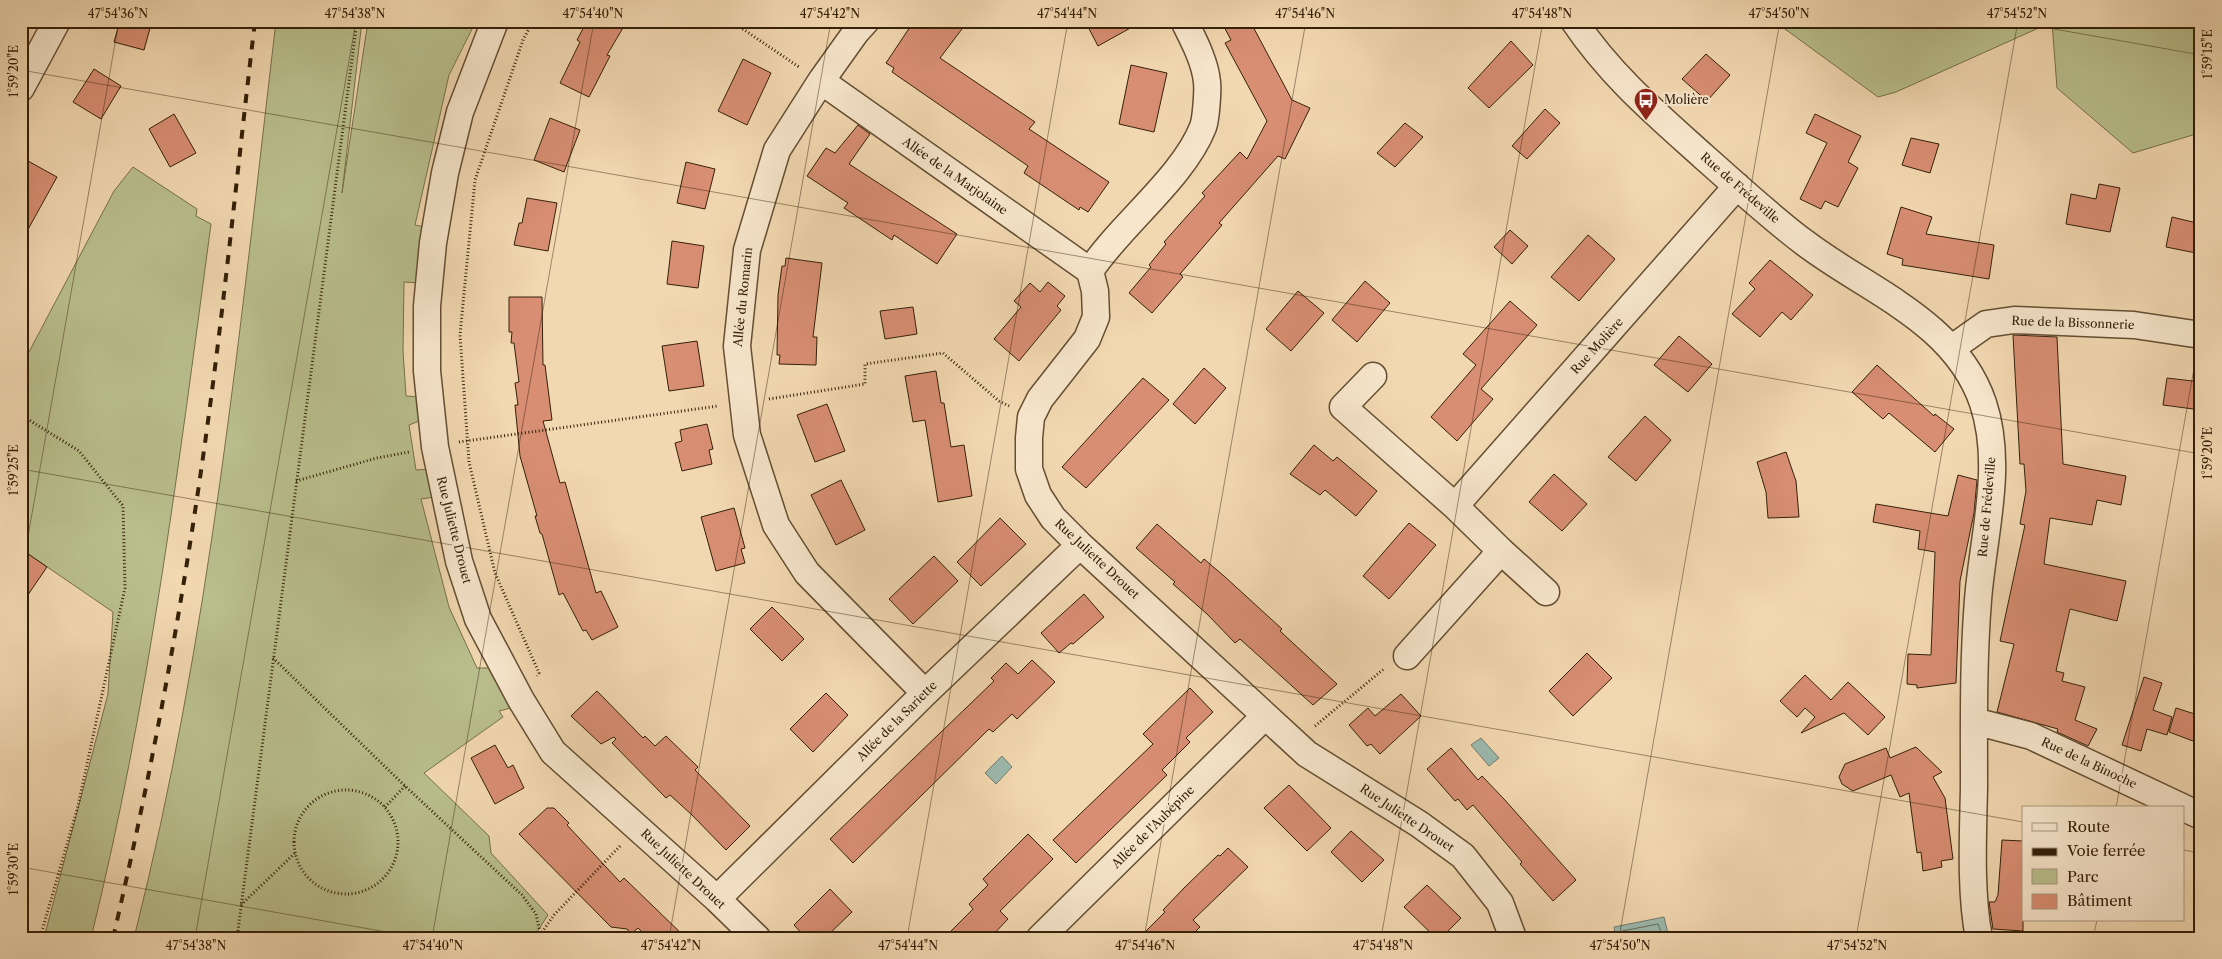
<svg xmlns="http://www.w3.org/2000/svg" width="2222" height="959" viewBox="0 0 2222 959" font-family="'Libre Caslon Text',serif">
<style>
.green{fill:#b9bf8d;stroke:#76704a}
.water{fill:#9bb9ae;stroke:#727c6c}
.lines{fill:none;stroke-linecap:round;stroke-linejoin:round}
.shore{stroke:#686c5b;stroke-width:1}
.building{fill:#d88e73;stroke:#342008}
.street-casing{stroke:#644e32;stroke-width:29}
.path{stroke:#342008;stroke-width:3;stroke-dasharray:1 2.5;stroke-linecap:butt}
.street{stroke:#f7e6cc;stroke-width:26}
.rail{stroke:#342008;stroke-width:4;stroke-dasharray:9 9;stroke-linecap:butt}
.ticks{fill:none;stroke:#342008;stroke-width:1;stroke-opacity:0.45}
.labels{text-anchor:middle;stroke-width:4;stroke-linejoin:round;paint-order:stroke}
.poi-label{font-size:12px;fill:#342008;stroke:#f7e6cc;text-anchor:start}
.street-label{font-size:12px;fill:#342008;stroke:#f7e6cc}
.neatline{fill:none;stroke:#342008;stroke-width:2}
.ticks-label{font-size:12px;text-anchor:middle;fill:#342008}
</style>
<rect width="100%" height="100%" fill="#f2d8b1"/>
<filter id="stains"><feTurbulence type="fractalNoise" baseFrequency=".004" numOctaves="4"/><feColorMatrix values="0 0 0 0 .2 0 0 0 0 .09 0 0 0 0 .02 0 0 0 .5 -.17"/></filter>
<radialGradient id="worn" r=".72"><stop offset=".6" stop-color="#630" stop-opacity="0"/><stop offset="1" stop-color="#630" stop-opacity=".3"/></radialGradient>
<path class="green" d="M276,21H362L342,193L368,21H476L449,75L415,225L425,227L420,283L404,282L403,351L406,396L421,397L422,420L409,425L416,470L430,469L435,497L421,499L449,607L477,668H492L511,708L499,711L503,717L424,773L489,836L491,853L548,915L533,938H134C210,637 240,328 276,21Z
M1774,21H2201V127L2196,134L2133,153L2057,88L2052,22L1896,92L1878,97Z
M133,167L197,209L196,216L211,224C179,463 149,703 91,938H44L108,694L113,612L21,549V367L114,191Z"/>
<path class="water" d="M1481,738L1499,758L1489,766L1471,745Z
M1002,756L1012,767L996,784L985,773Z
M1664,917L1669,938H1616L1614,927Z"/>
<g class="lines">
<path class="shore" d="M1621,938L1622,931L1658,924L1663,938"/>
</g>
<path class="building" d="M120,21H152L144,50L114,42Z
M587,21H627L607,55L610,56L589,97L560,83L580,42L577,40Z
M914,21H968L940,58L1035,122L1029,129L1109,182L1088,212L1080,207L1079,210L1024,173L1028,166L892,72L894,68L886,63Z
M1085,21H1143L1098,46Z
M1221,21H1250L1292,100L1310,108L1285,159L1278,156L1219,223L1222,225L1180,274L1183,277L1152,313L1129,293L1151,267L1149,265L1166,244L1164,242L1205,196L1202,193L1240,152L1247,159L1267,121L1225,43L1231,40Z
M1511,41L1533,65L1489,108L1468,88Z
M1706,54L1730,75L1707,101L1682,79Z
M743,59L771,73L747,125L718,111Z
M1131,65L1167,73L1154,132L1119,124Z
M94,69L121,86L101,119L73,102Z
M1545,109L1560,123L1527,159L1512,146Z
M174,114L196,153L170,167L149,129Z
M1815,114L1861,136L1848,162L1858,168L1838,207L1825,201L1821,209L1800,199L1827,143L1806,133Z
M550,118L580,130L564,172L534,160Z
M1405,123L1423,137L1395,167L1377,153Z
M858,125L870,134L849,164L957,234L937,264L894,235L892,240L844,208L848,203L807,176L826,148L835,153Z
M1911,138L1939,144L1930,173L1902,165Z
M28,161L57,177L21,242V173Z
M686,162L715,169L705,209L677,203Z
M2099,184L2120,188L2110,232L2066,224L2071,194L2096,199Z
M527,198L557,203L548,251L514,245L519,223H522Z
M1901,207L1932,217L1926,234L1994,245L1989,279L1902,265L1903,259L1887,254Z
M2172,217L2201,224V254L2166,247Z
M1510,230L1528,246L1512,264L1494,247Z
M1588,235L1615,259L1579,301L1551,277Z
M672,241L704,246L698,288L667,284Z
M786,258L822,263L813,337H817L816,365L779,364L780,355H777L778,295L782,266H785Z
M1770,260L1813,295L1791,320L1782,312L1760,337L1732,314L1755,289L1749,283Z
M1365,281L1390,303L1357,342L1332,320Z
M1048,282L1065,296L1057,306L1061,310L1019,361L994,339L1021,307L1014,301L1030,283L1040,292Z
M1298,291L1324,313L1291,351L1266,329Z
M509,297H542L543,365H545L552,420L543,421L560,483L565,482L596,593L601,591L618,627L592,640L586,630L583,631L563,593L559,595L542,534L540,533L535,516H537L520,456L515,405H518L515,383L519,382L514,343H511L512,332H509Z
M1510,301L1537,325L1481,389L1493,399L1457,441L1431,417L1476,365L1463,354Z
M913,307L917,334L885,339L880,311Z
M2013,335L2057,337L2063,464L2126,476L2121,505L2097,500L2092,525L2050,518L2044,564L2126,581L2117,621L2070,609L2056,671L2064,673L2062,681L2085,687L2075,720L2097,729L2088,746L2057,732L2058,729L1997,712L2014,644L2000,641L2025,525L2020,524L2026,491L2024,464H2020Z
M1679,336L1712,364L1688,392L1654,365Z
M697,341L704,386L669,391L662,346Z
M1877,365L1934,416L1935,414L1954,429L1935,452L1889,413L1883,419L1852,392Z
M1204,368L1226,388L1195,424L1173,404Z
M936,371L941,403H944L951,447L964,445L972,496L938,502L925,420L913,422L905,376Z
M1143,378L1169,400L1086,488L1062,467Z
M2167,378L2201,382V410L2163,405Z
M827,404L845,451L815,462L797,415Z
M1645,416L1671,440L1636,481L1608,457Z
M707,424L713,449L709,450L712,464L682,471L675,443L682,441L680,430Z
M1314,445L1333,461L1337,457L1377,491L1356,516L1325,490L1320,495L1290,474Z
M1786,452L1796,481L1799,517L1768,518L1766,492L1757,462Z
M1554,474L1587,504L1562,531L1529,502Z
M1958,475L1977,480L1974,513L1960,581L1956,683L1917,688V685L1907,684L1908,654L1931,655L1935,552L1918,549L1920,531L1873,522L1876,504L1948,516Z
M841,480L865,530L836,545L811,495Z
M734,508L745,548L741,549L745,563L716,571L701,517Z
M1000,518L1026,544L981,586L957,562Z
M1409,523L1436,545L1389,599L1363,576Z
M1157,524L1201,563L1204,559L1224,576L1282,629L1280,631L1337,684L1313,705L1240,639L1235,643L1207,614L1173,584L1175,582L1136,548Z
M21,549L47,567L21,605Z
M934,556L958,581L913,624L889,599Z
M1084,594L1104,617L1073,644L1071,643L1059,653L1041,633Z
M772,607L804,639L782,661L750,629Z
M1587,653L1612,678L1573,716L1549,691Z
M1032,660L1055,682L1017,719L1012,714L993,732L989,729L853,863L830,839L994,681L991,678L1006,663L1018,674Z
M1805,675L1831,700L1848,682L1885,717L1868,735L1844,713L1801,733L1815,717L1805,708L1797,717L1780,701Z
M2144,677L2162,683L2153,710L2172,717L2167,735L2147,729L2141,751L2122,745Z
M1190,688L1213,712L1186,738L1190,742L1162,770L1167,775L1076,863L1053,840L1153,744L1143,734Z
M597,691L643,738L645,736L655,746L666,736L698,767L695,770L750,826L726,850L692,815L670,795L666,798L612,743L616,739L614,737L601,744L571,716Z
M826,693L848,715L813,752L790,729Z
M1401,694L1421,716L1380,754L1371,744L1367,746L1349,725L1368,708L1375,716Z
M2176,708L2201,716V744L2169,732Z
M495,745L508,768L513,765L524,788L495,804L471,758Z
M1916,747L1942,772L1933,777L1945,798L1953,859L1941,861L1942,867L1923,871L1921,852L1917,853L1909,793L1900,797L1891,775L1853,791L1842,784L1839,777L1845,764L1886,748L1890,758Z
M1451,748L1478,780L1482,776L1504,799L1576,880L1553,901L1520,864L1522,862L1473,805L1467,810L1458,799L1455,801L1427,769Z
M1289,785L1331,828L1307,851L1264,808Z
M547,808H554L569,823L567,825L620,882L624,878L686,938H648L638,928L631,934L627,929L611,927L519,834Z
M1351,831L1384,860L1362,882L1331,852Z
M1028,834L1053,859L1000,911L1008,919L990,938H944L973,909L969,904L988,885L983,879Z
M2002,840L2023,841V931L1993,929L1989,902H1995L1998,895Z
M1228,848L1248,867L1193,920L1200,927L1189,938H1139L1165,912L1163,910L1184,888L1218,855L1220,856Z
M1427,885L1461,918L1441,938H1436L1404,907Z
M830,889L852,912L825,938H806L794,925Z"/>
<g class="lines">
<defs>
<path id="street" d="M495,21L460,112L445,173L433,243L427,306V371L435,447L459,561L478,619L521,700L553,752L717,899L757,938
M866,21L856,32L821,81L777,150L747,250L737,346L747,435L776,525L807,573L925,693
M1184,21C1193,39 1205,61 1207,82C1208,91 1206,119 1203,127C1183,178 1121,224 1090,271L1095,291L1096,317L1087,339L1040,399L1031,417L1029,438V469L1038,495L1053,518L1080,545L1307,754L1419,824L1463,856L1500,903L1513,938
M1574,21C1611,76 1655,113 1704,157C1737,186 1770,217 1805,243C1868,291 1955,321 1983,403C2004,466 1983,535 1978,600C1973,662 1974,726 1974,788C1973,835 1970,892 1979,938
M821,81L1090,271
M21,88L57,21
M1952,348L1986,324L2014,320L2134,325L2201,335
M1373,376L1343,407L1455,506
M1501,551L1546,592
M1407,656L1501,551L1455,506L1737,186
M1974,721L2031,736L2201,816
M717,899L925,693L1080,545
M1040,938L1265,716"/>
</defs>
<use href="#street" class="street-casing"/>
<path class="path" d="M533,21L523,40L475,180L460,335L469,462L495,573L539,673L537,676
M731,21L799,67
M769,399L865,384V364L943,353L999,401L1009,406
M21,415L79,451L123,506L125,588L78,806L40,938
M459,442L718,406
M296,481L377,458L409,452
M273,658L405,786L522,895L536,914L540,932
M1315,726L1385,668
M294 842a52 52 0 1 1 104 0a52 52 0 1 1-104 0Z
M385,807L405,786
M241,905L295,853
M237,938L357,21
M538,938L554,915L621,845"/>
<use href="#street" class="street"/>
<path class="rail" d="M113,938C147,792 175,646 197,498C221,340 236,180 255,21"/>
</g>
<path class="ticks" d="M2009,21L2201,55M21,70L2201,454M21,469L2023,822M21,576L119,21M2116,808L2201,329M2183,850L2201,853M21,867L420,938M195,938L356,21M432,938L594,21M669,938L831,21M907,938L1068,21M1144,938L1306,21M1381,938L1543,21M1619,938L1780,21M1856,938L2018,21M2093,938L2097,920"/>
<defs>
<symbol id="bus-pin" viewBox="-11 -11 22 30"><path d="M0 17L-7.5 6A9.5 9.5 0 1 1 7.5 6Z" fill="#8f2418" stroke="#f7e6cc"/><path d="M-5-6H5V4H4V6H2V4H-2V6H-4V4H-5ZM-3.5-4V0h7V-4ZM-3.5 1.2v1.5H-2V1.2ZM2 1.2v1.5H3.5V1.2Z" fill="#fff"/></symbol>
</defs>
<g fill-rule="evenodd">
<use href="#bus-pin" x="1632" y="86" width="28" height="38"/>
</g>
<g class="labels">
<g class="poi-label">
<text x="1664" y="104">Molière</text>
</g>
<g class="street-label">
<text transform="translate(955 176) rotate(35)" y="4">Allée de la Marjolaine</text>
<text transform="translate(1740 188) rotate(41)" y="4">Rue de Frédeville</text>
<text transform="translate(743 297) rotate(-84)" y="4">Allée du Romarin</text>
<text transform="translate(2073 323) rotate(2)" y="4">Rue de la Bissonnerie</text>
<text transform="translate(1597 346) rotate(-48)" y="4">Rue Molière</text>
<text transform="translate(1987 507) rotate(-85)" y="4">Rue de Frédeville</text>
<text transform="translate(454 530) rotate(76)" y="4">Rue Juliette Drouet</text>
<text transform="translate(1097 559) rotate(43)" y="4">Rue Juliette Drouet</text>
<text transform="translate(897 721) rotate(-45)" y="4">Allée de la Sariette</text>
<text transform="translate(2089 763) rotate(25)" y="4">Rue de la Binoche</text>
<text transform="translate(1407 818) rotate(34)" y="4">Rue Juliette Drouet</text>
<text transform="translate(1153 827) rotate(-45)" y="4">Allée de l'Aubépine</text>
<text transform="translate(683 869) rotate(43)" y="4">Rue Juliette Drouet</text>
</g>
</g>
<rect width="2222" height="959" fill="none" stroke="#f2d8b1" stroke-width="55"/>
<rect x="2022" y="806" width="162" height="115" fill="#f7e6cc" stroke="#a9977e"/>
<rect x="2032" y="823" width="25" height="8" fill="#f7e6cc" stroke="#a9977e"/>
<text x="2067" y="832" font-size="15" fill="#342008">Route</text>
<rect x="2032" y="848" width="25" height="8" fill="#342008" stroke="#a9977e"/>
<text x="2067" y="856" font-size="15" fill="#342008">Voie ferrée</text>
<rect x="2032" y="869" width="25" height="15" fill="#b9bf8d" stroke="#a9977e"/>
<text x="2067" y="882" font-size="15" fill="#342008">Parc</text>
<rect x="2032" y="894" width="25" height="15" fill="#d88e73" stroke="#a9977e"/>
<text x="2067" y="906" font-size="15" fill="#342008">Bâtiment</text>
<rect x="28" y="28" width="2166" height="904" class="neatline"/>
<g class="ticks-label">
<text x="118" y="18">47°54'36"N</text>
<text x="355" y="18">47°54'38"N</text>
<text x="593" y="18">47°54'40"N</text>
<text x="830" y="18">47°54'42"N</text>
<text x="1067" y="18">47°54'44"N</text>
<text x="1305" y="18">47°54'46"N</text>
<text x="1542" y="18">47°54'48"N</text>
<text x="1779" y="18">47°54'50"N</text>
<text x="2017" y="18">47°54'52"N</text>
<text transform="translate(2208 54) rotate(-90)" y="4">1°59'15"E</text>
<text transform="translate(14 71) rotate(-90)" y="4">1°59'20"E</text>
<text transform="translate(2208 453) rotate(-90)" y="4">1°59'20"E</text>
<text transform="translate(14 470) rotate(-90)" y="4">1°59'25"E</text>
<text transform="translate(14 869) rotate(-90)" y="4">1°59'30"E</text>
<text x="196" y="950">47°54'38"N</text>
<text x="433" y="950">47°54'40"N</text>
<text x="671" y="950">47°54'42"N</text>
<text x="908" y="950">47°54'44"N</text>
<text x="1145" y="950">47°54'46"N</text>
<text x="1383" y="950">47°54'48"N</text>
<text x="1620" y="950">47°54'50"N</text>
<text x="1857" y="950">47°54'52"N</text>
</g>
<rect width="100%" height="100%" filter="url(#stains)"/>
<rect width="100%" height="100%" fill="url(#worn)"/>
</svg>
